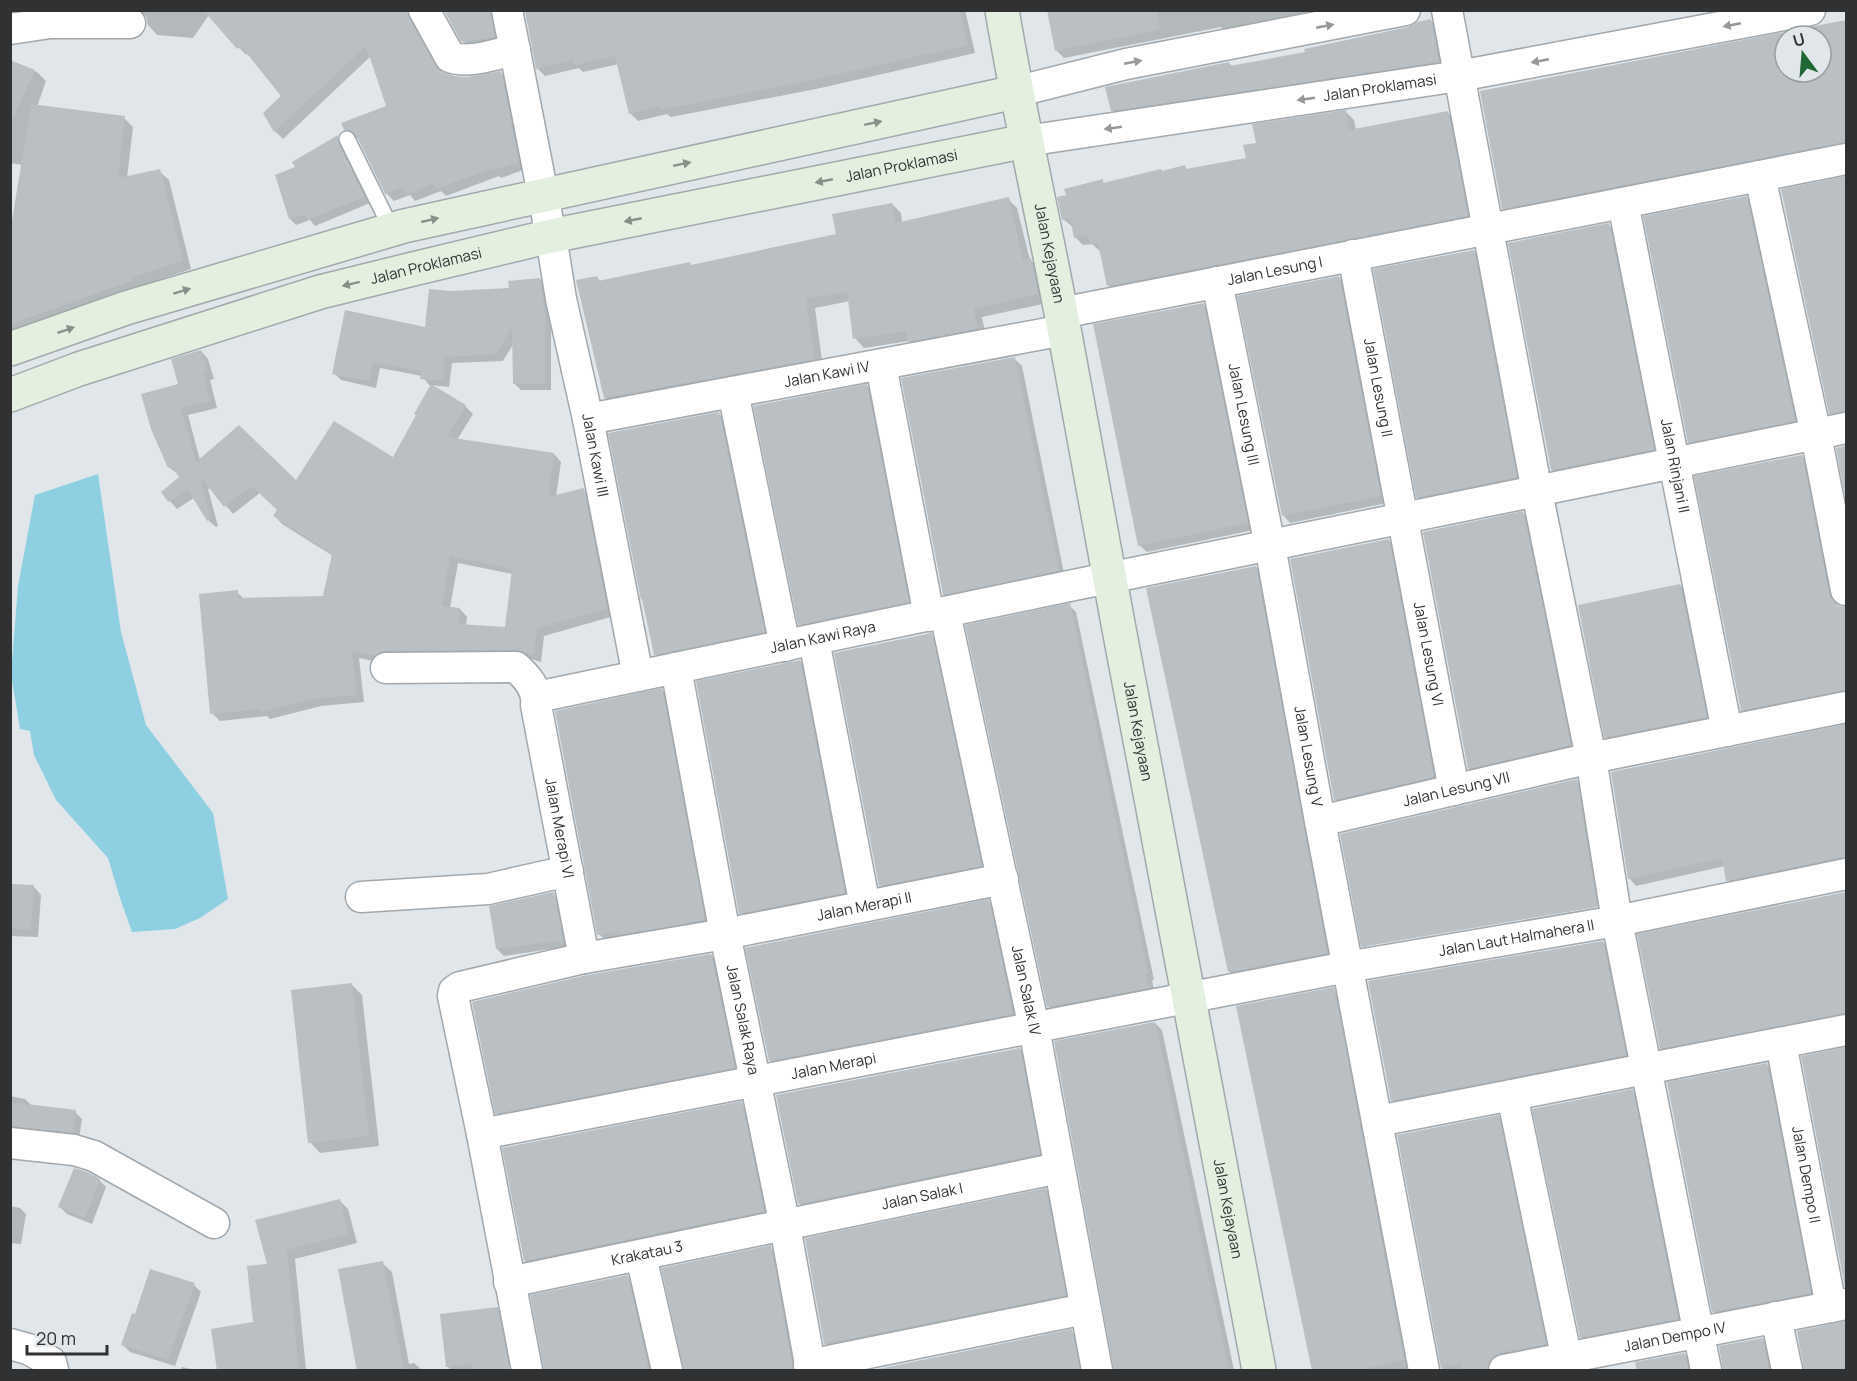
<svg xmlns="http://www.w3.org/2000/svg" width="1857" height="1381" viewBox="0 0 1857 1381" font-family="Manrope,sans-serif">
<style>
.water{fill:#8fcfe2}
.shadow{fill:#0003;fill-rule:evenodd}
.building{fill:#babfc3;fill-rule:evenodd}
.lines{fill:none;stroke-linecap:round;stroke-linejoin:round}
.lane-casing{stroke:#a3a8ac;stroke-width:18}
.street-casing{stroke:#a3a8ac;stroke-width:33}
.secondary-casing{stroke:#a3a8ac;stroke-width:36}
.lane{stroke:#fff;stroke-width:15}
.street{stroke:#fff;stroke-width:30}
.secondary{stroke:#e3f0e0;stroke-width:33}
.oneway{fill:#979899}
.oneway2{fill:#89908a}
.labels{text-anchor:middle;stroke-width:4.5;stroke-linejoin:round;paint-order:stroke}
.street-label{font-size:15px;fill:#2f3133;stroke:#e0e6ea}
</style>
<rect width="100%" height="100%" fill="#e0e6ea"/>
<path class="water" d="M98,474L121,632L146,725L213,813L228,899L200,918L175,929L132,932L121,901L108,858L56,800L34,755L30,731L20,729L11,674L18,586L35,495Z"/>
<path class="shadow" d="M10,10H59L10,25Z
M137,10H416L414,19L416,27L443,74L464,78L501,73L509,80L526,169L501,178L499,176L446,196L441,191L415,201L410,195L394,201L386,193L359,138L354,137L346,129L388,107L371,56L283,139L275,131L265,114L283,96L249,53L246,55L209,15L193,38L157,35L148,25L146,16Z
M446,10H499L502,45L471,49L463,41Z
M526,10H965L975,53L816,89L671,117L667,114L638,121L630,113L619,64L583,72L579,68L545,76L537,68Z
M1049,10H1341L1224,30L1221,27L1064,58L1056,50Z
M1431,21L1439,29L1446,69L1120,118L1112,110L1229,63L1233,67L1307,53L1409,28Z
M1846,21V150L1510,216L1503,208L1481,92ZM1785,36H1821V72H1785Z
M13,63L37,72L46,81L37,107L124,118L133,127L127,178L159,171L169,180L191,269L138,287L139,290L10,336V243L23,165L10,163V69Z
M1346,112L1354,120L1356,130L1448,113L1456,122L1476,224L1117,294L1109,286L1101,252L1092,244L1083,245L1075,237L1073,227L1063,219L1102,181L1105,184L1185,167L1188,170L1248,159L1258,144Z
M338,137L344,143V151L370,203L315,226L310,220L296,225L290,219L297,168L294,162Z
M1846,178V420H1838L1830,413L1782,191Z
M1746,198L1753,205L1801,427L1696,449L1689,442Z
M1008,199L1017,208L1030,260L1040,269L1047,303L982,317L986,337L918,350L909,341L864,348L855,338L850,301L815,308L823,368L614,407L605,398L597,277L601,282L692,267L838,235L892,204L901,213L902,223Z
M1609,225L1616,232L1660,456L1559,477L1552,470Z
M1474,251L1481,259L1523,484L1425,504L1418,497Z
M1339,278L1346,285L1387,503L1290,523L1283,515Z
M540,279L547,286L551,322V390H521L514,383V343L503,361L452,363L449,387L429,385L422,376L380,368L376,388L341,380L334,373L427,328L451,292L511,289Z
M1203,304L1210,312L1254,530L1147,552L1139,545Z
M201,351L208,359L214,379L210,380L217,408L188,415L200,460L296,482L393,459L465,406L473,414L457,440L554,454L561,462L556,497L583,490L591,498L614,616L544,636L541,662L525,657L383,663L359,658L364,702L321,706L270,719L267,716L220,721L212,713L237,592L244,599L325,598L333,556L282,524L275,516L279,510L261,492L233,514L211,488L208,489L218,526L216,527L208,520L194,498L177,509L163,493L181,477L169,467L180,385ZM458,563L513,574L506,629L466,626L467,617L460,609L450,608Z
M1014,358L1022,366L1065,578L951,601L944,594Z
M867,386L874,393L915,609L807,632L800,624Z
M719,414L726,421L771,639L663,662L656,654Z
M1846,446V494L1838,449Z
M1802,456L1809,463L1836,603L1840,608H1846V698L1749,717L1742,710Z
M1523,513L1530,520L1577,752L1476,775L1469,768Z
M1388,540L1395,547L1440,784L1342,806L1335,799Z
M1256,567L1263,574L1334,960L1237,979L1230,972Z
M1680,585L1687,592L1713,724L1613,744L1606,737Z
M1069,605L1076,612L1154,980H1152L1155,994L1056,1014L1049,1007Z
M931,635L938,642L988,872L887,892L880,885Z
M800,661L807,668L851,899L747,920L740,913Z
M662,690L669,697L711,927L606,941L599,934Z
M1846,726V865L1735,887L1728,880L1725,866L1636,886L1629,878L1612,773Z
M1576,781L1583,788L1602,905L1366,945V948L1602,907L1603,914L1370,953L1363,946Z
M10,885L34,887L41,895L38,937L10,936Z
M1846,893V1020L1668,1055L1661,1048L1639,936Z
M553,894L560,900L569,946L504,956L497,949Z
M988,901L995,908L1019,1021L777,1067L770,1060Z
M1603,942L1610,949L1632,1062L1399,1107L1392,1100Z
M711,955L718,962L741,1074L504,1120L497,1113Z
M352,985L362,995L379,1146L320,1153L310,1142Z
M1333,989L1340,996L1411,1370H1314Z
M1155,1023L1162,1030L1234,1370H1115Z
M1020,1049L1027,1056L1046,1161L807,1211L800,1204L777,1096Z
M1846,1049V1287L1803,1058Z
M1767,1065L1774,1072L1817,1300L1721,1319L1714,1312Z
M1632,1091L1639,1098L1684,1326L1588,1344L1581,1337Z
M10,1096L25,1099L32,1106L75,1112L82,1119L79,1139L10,1134Z
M741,1103L748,1110L771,1218L532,1268L525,1261Z
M1498,1117L1505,1124L1552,1351L1495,1370H1442Z
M99,1180L106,1187L92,1224L67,1214L60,1207Z
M1046,1190L1053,1197L1072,1302L832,1351L825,1344Z
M339,1200L348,1209L357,1243L295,1259L306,1370H219L255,1323L269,1265Z
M10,1206L20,1208L26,1214L21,1244L10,1243Z
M770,1247L777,1254L798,1370H685Z
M382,1263L392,1272L409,1364L414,1363L422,1370H358Z
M627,1277L634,1284L654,1370H545Z
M194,1285L201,1292L175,1366L130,1352L123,1345L136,1316Z
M497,1309L504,1316L514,1366L478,1370H451L447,1366Z
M1846,1323V1370H1805L1798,1332Z
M1071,1331L1078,1338L1084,1370H876Z
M1762,1339L1769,1346L1774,1370H1723Z
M1684,1354L1692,1361L1693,1370H1639Z
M182,1367L196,1370H181Z"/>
<path class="building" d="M203,10H407L409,18L440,71L454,76L467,77L501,71L519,162L491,171L490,169L436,189L433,184L406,194L403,187L385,194L356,135L352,131L344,130L341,123L386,106L366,46L274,132L263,113L281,96L241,46L237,49Z
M444,10H490L495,37L461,42Z
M529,10H960L968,45L807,81L661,110L660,106L629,114L615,56L574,65L573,60L536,69L525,11Z
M1047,10H1157L1160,30L1055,51Z
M1431,19L1439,62L1111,111L1105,87L1229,62L1230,66L1305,52L1304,49L1408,27L1417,22Z
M1846,20V142L1502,209L1480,91ZM1785,36H1821V72H1785Z
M10,60L35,70L10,126Z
M31,104L125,116L118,178L160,169L183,260L130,278L132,281L10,324V233Z
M1346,110L1349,130L1448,111L1468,216L1107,286L1098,243L1091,245L1088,235L1074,238L1070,218L1062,220L1057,197L1066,195L1064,189L1103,179V183L1161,169L1162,171L1185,165L1186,169L1246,158L1243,145L1256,143L1252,124Z
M338,135V143L365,197L307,220L305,214L289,219L275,175L295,167L292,162Z
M1846,176V411L1829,414L1781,189Z
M1747,196L1795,421L1688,443L1643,216Z
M1009,197L1023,260L1031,258L1038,294L974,309L978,328L908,342L906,331L853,339L847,292L806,299L815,359L604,398L576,280L597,276L598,281L690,262L691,265L836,234L832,214L892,203L896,223Z
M1609,223L1654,449L1551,470L1508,243Z
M1474,250L1517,477L1416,498L1373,269Z
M1339,276L1381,496L1282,516L1237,296Z
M540,278L545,314V384H513L512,327L496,354L445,357L443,381L420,379L421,371L373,362L369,381L332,374L345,310L425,327L429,289L451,291L509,288L508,281Z
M1204,303L1248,523L1138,546L1093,324Z
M201,350L207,371L203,372L210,401L181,408L196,462L239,425L296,480L334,421L393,457L416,415L414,414L431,384L466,405L447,437L554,453L548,497L584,488L607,609L537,628L534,655L516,650L386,651L380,652L375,656L352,651L357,695L313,699L261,712L260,709L210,714L199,594L238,590V598L323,596L332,554L273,516L277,510L252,486L224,507L203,480L201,482L211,519L207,521L188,490L168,502L161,492L179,477L172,466L168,468L151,429L141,394L178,384L171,359ZM450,556L512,569L505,627L458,624L460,608L442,606Z
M1015,357L1059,571L943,595L901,378Z
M867,384L909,602L798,625L753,406Z
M719,412L765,632L654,655L642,599L641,600L608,433Z
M1846,446V502L1836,448Z
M1802,455L1829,593L1833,602L1840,606L1846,607V690L1741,711L1694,476Z
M1523,511L1571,745L1468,769L1423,532Z
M1389,539L1434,777L1334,800L1290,559Z
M1256,566L1327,953L1228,972L1146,588Z
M1680,584L1707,717L1604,738L1578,605Z
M1070,603L1148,973L1146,974L1149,988L1047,1007L965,625Z
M932,633L982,866L879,886L834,653Z
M800,660L845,893L739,914L696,681Z
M662,688L705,920L618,935L617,932L597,935L555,711Z
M1846,724V857L1726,881L1722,858L1628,879L1611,772Z
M1577,779L1597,907L1361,947L1340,834Z
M10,884L34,885L31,930L10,929Z
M554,892L563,940L496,949L489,906Z
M1846,892V1013L1660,1049L1637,934Z
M989,899L1013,1014L769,1061L745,948Z
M1603,941L1626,1055L1391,1101L1368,981Z
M711,954L735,1068L495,1114L472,1002L587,975Z
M352,983L369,1136L308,1143L291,990Z
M1334,987L1404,1360L1354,1371H1312L1236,1006Z
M1155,1022L1160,1044L1229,1371H1114L1054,1041Z
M1846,1047V1287H1845L1801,1056Z
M1020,1048L1040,1154L798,1204L776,1095Z
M1767,1063L1811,1293L1712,1312L1667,1082Z
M1633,1089L1678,1319L1580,1338L1532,1109Z
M742,1101L764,1211L524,1261L502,1148Z
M10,1102L76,1110L73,1133L10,1126Z
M1499,1115L1546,1344L1500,1353L1492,1357L1488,1364L1487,1371H1462L1461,1363L1441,1368L1397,1135Z
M74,1168L87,1172L100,1179L85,1218L58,1207Z
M1046,1188L1066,1295L824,1344L805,1238Z
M340,1199L349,1234L287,1250L299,1371H217L211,1329L253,1322L247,1266L267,1264L255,1220Z
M771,1245L793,1371H684L661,1268Z
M383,1261L404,1371H357L338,1269Z
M150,1269L195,1283L168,1360L121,1345L132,1313L135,1314Z
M628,1275L649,1371H544L530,1295Z
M498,1307L510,1371H472V1364L446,1367L440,1314Z
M1846,1321V1371H1804L1797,1331Z
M1072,1329L1080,1371H869Z
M1763,1338L1769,1371H1723L1719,1346Z
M1685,1353L1689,1371H1637L1635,1362Z"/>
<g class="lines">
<defs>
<path id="lane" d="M347,139L392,230"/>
<g id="street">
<path d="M424,10L450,57C470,64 494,54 515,50"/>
<path id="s1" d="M507,10L551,236L561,299L588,419L638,676"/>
<path d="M1447,10L1537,492L1591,758L1617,921L1706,1370"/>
<path d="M10,29L50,23H130"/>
<path d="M1015,92L1126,64L1405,10"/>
<path id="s2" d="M1026,141L1459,76L1810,10"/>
<path d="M1760,176L1816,435L1846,590"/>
<path id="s3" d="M1623,203L1727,731"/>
<path id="s4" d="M1353,255L1454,790"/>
<path id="s5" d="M1217,282L1270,546L1320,821L1424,1370"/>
<path id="s6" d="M1061,313L1846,159"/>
<path d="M881,365L929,616"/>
<path d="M733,392L785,646"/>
<path id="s7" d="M588,419L1064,330"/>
<path id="s8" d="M945,613L1034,1028L1097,1370"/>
<path d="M814,640L865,906"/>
<path id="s9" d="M386,668L516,667C527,677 538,689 536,705L584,958"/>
<path id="s10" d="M676,668L725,934L785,1226L811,1370"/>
<path id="s11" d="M537,697L1074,585L1846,428"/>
<path id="s12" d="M1320,821L1591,758L1846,707"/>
<path d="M361,897L488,889L568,871"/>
<path id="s13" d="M1781,1043L1831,1307"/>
<path d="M1512,1095L1569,1370"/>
<path d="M1378,1121L1846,1030"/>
<path id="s14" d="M482,1134L1347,967L1617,921L1846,874"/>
<path d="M10,1143L74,1150L94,1156L214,1223"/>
<path d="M641,1256L667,1370"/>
<path id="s15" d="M509,1282L1059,1168"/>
<path d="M1776,1317L1787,1370"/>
<path d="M10,1344L28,1349L51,1362L53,1370"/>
<path d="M809,1365L1085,1309"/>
<path id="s16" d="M527,1370L482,1134L453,996L454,991L460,987L584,958L725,934L1003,879"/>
<path id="s17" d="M1504,1370L1846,1304"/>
</g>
<g id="secondary">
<path id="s18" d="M1002,10C1019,113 1043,215 1062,318C1126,669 1191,1020 1259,1370"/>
<path d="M10,349L126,308L404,226L1015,92"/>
<path id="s19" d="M10,395L79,369L320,292L413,269L551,236L1026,141"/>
</g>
</defs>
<use href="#lane" class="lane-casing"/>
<use href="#street" class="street-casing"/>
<use href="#secondary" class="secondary-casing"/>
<use href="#lane" class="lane"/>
<use href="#street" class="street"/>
<use href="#secondary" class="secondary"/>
</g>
<defs><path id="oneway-solid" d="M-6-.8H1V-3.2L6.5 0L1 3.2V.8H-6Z" transform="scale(1.5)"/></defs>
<g class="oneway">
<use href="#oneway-solid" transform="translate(1732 25) rotate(169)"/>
<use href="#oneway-solid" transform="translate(1325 26) rotate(-11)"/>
<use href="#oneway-solid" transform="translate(1540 61) rotate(169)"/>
<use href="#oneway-solid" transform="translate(1133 62) rotate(-11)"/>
<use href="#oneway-solid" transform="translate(1306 99) rotate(172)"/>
<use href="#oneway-solid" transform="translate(1113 128) rotate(172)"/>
</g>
<g class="oneway2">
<use href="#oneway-solid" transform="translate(873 123) rotate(-12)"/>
<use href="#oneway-solid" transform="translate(682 164) rotate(-12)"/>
<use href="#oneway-solid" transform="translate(824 181) rotate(169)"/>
<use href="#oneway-solid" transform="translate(430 220) rotate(-13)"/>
<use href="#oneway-solid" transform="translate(633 220) rotate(169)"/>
<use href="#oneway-solid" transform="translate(351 284) rotate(166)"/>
<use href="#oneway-solid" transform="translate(182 291) rotate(-17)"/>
<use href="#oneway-solid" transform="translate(66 330) rotate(-19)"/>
</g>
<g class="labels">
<g class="street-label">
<text dy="5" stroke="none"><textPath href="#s2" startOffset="358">Jalan Proklamasi</textPath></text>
<text dy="5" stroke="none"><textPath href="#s19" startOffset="922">Jalan Proklamasi</textPath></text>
<text dy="5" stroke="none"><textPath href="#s18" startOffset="248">Jalan Kejayaan</textPath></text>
<text dy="5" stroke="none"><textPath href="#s19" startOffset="436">Jalan Proklamasi</textPath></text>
<text dy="5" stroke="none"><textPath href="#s6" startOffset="218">Jalan Lesung I</textPath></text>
<text dy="5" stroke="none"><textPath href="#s7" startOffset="243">Jalan Kawi IV</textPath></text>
<text dy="5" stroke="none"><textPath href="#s4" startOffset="135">Jalan Lesung II</textPath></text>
<text dy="5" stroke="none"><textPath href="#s5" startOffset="135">Jalan Lesung III</textPath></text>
<text dy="5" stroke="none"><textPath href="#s1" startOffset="454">Jalan Kawi III</textPath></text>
<text dy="5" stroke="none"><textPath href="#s3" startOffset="268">Jalan Rinjani II</textPath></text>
<text dy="5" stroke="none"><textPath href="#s11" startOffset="292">Jalan Kawi Raya</textPath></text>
<text dy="5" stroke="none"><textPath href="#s4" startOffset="406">Jalan Lesung VI</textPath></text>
<text dy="5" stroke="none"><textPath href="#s18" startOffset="734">Jalan Kejayaan</textPath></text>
<text dy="5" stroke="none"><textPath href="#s5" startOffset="483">Jalan Lesung V</textPath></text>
<text dy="5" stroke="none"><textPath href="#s12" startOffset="140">Jalan Lesung VII</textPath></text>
<text dy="5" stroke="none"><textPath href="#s9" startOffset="300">Jalan Merapi VI</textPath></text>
<text dy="5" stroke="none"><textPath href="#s16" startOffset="806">Jalan Merapi II</textPath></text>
<text dy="5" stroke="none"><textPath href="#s14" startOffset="1053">Jalan Laut Halmahera II</textPath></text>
<text dy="5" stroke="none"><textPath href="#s8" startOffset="386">Jalan Salak IV</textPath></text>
<text dy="5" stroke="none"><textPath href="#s10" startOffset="358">Jalan Salak Raya</textPath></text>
<text dy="5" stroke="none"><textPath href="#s14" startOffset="358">Jalan Merapi</textPath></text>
<text dy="5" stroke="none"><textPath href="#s13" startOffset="134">Jalan Dempo II</textPath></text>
<text dy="5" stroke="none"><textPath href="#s15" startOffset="422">Jalan Salak I</textPath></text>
<text dy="5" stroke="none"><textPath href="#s18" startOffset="1220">Jalan Kejayaan</textPath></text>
<text dy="5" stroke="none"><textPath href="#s15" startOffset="141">Krakatau 3</textPath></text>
<text dy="5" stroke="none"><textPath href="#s17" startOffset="174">Jalan Dempo IV</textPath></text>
</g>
</g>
<rect width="1857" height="1381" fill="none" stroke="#2f3133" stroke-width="24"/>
<g transform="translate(1803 54) rotate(344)"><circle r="28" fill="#e0e6ea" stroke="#999ea1" stroke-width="1.5"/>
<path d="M0-4.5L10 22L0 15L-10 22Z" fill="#216733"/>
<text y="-9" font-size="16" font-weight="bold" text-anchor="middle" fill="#2f3133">U</text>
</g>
<path d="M27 1345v9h80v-9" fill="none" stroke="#2f3133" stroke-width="3"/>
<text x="36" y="1345" font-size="18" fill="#2f3133" stroke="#e0e6ea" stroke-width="4.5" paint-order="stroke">20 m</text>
</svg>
